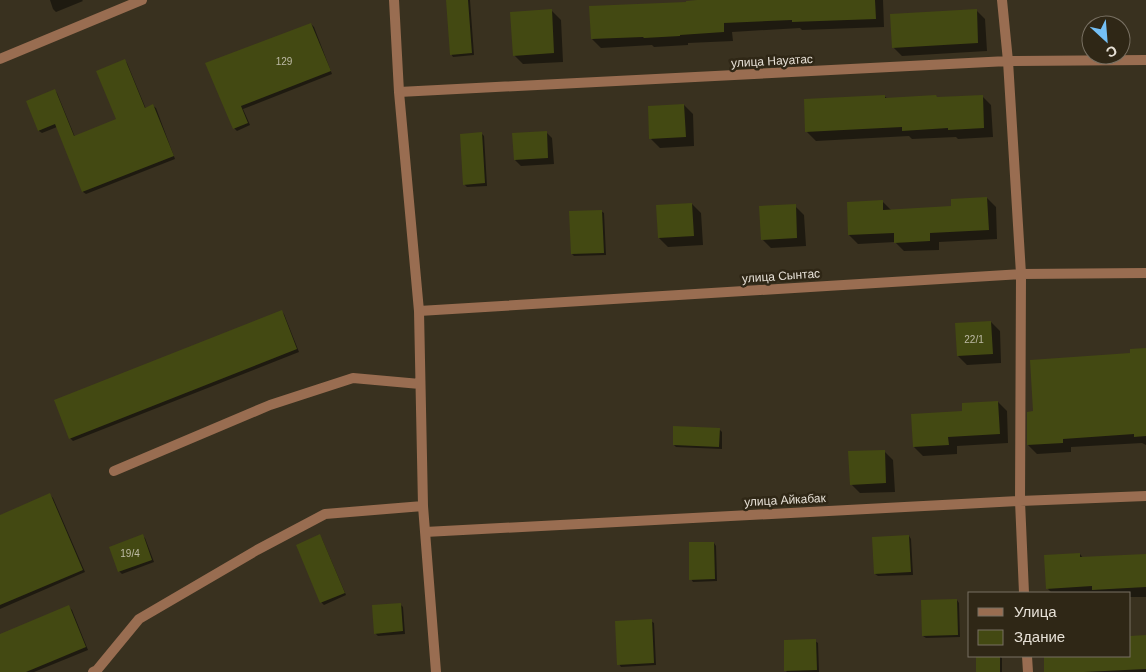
<svg xmlns="http://www.w3.org/2000/svg" width="1146" height="672" viewBox="0 0 1146 672" font-family="Arial,sans-serif">
<style>
.shadow{fill:#0007}
.building{fill:#434912}
.lines{fill:none;stroke-linecap:round;stroke-linejoin:round}
.minor{stroke:#996d51;stroke-width:10}
.labels{text-anchor:middle;stroke-width:5;stroke-linejoin:round;paint-order:stroke}
.number-label{font-size:10px;fill:#bebba6}
.street-label{font-size:12px;fill:#e7e1d7;stroke:#2f2716}
</style>
<rect width="100%" height="100%" fill="#39311f"/>
<path class="shadow" d="M50,0H82L83,1L56,12L53,9Z
M447,0H470L474,55L453,57L451,54Z
M719,0H883L884,27L802,30L800,28L732,32L733,41L688,43V45L654,47L652,45L601,48L592,39L688,3Z
M976,10L985,19L987,51L902,56L893,47Z
M552,11L561,20L563,62L523,64L514,55Z
M311,24L314,27L332,74L243,109L250,125L237,131L234,128L207,64Z
M124,60L127,63L146,109L153,106L156,108L175,159L86,194L83,192L57,127L42,133L39,131L28,102L55,91L57,93L75,137L117,120Z
M884,96L888,99L982,96L991,105L993,137L958,139L956,137L912,139L909,136L816,141L807,132Z
M684,105L693,114L694,146L660,148L651,139Z
M546,132L552,138L554,164L521,166L515,160Z
M482,134L484,136L487,186L467,187L464,184Z
M987,198L996,207L997,239L939,242V250L904,251L895,242L858,244L849,235L882,201L892,211L953,208Z
M692,204L701,213L703,245L668,247L659,238Z
M795,206L804,215L806,246L771,248L762,239Z
M601,211L604,213L606,255L574,256L572,254Z
M282,312L284,314L299,352L73,441L70,438Z
M991,322L1000,331L1001,363L967,365L958,356Z
M1146,350V445L1142,443L1071,447V452L1037,454L1028,445L1035,412L1131,354Z
M998,402L1007,411L1008,443L957,446V454L923,456L914,447L963,412Z
M720,430L722,432V449L676,447L674,445Z
M884,451L893,460L895,492L860,493L851,484Z
M50,495L53,498L85,572L0,609V516Z
M142,536L145,538L154,562L122,574L119,571Z
M320,536L322,539L346,595L324,605L321,602Z
M909,536L911,539L913,575L878,576L875,574Z
M714,543L716,546L717,581L693,582L691,579Z
M1080,554L1083,558L1146,555V597H1130V593H1052L1047,588Z
M957,600L959,603L960,637L926,638L923,636Z
M400,604L403,607L405,634L378,636L375,633Z
M69,607L72,610L88,650L34,672H0V635Z
M651,621L654,623L656,665L621,667L619,664Z
M1130,637H1146V672H1045L1046,656H1130Z
M815,641L818,643L819,672H787L785,670Z
M977,656H1000L1002,658V672H977Z"/>
<path class="building" d="M446,0H468L472,53L450,55Z
M697,0H875L876,19L792,22V20L724,23V32L680,35V36L644,38L643,37L591,39L589,6L686,2V1Z
M552,9L554,53L513,56L510,12Z
M977,9L978,43L892,48L890,14Z
M311,23L331,71L241,106L248,123L233,129L205,63Z
M125,59L145,108L153,104L174,156L82,192L55,124L38,131L26,101L55,89L74,136L116,119L96,71Z
M885,95V98L936,95L937,97L983,95L984,128L948,130V128L902,131V127L805,132L804,99Z
M684,104L686,137L649,139L648,106Z
M547,131L548,158L514,160L512,133Z
M482,132L485,183L463,185L460,134Z
M987,197L989,230L930,233V241L894,243V233L848,235L847,202L883,200V210L951,206V199Z
M692,203L694,236L658,238L656,205Z
M796,204L797,238L761,240L759,206Z
M602,210L604,253L571,254L569,211Z
M282,310L297,349L69,439L54,400Z
M991,321L993,354L957,356L955,323Z
M1146,348V436L1134,437V434L1063,439V443L1027,445V412L1033,411L1030,360L1130,353V349Z
M998,401L1000,434L948,437L949,445L913,447L911,414L962,411V403Z
M673,426L720,428L719,447L673,445Z
M885,450L886,483L850,485L848,451Z
M50,493L83,570L0,605V515Z
M143,534L152,560L118,572L109,547Z
M320,534L345,593L320,603L296,545Z
M909,535L911,572L874,574L872,537Z
M689,542H714L715,579L689,580Z
M1080,553V557L1146,554V587L1092,590V586L1046,589L1044,555Z
M957,599L958,635L922,636L921,600Z
M401,603L403,631L374,634L372,605Z
M69,605L86,647L26,672H0V634Z
M652,619L654,663L617,665L615,621Z
M1146,635V669L1084,672H1044V656H1130V636Z
M816,639L817,670L784,671V640Z
M976,656H1000V672H976Z"/>
<g class="lines">
<path class="minor" d="M394,0L399,92L419,311L423,506L436,672
M1002,0L1008,61L1021,274L1020,501L1024,593
M0,59L142,0
M399,92L1008,61L1146,60
M419,311L1021,274L1146,273
M114,471L270,405L353,378L420,384
M425,532L1020,501L1146,496
M1027,656L1028,672
M93,672L97,670L139,619L257,550L325,514L423,506"/>
</g>
<g class="labels">
<g class="number-label">
<text x="284" y="65">129</text>
<text x="974" y="343">22/1</text>
<text x="130" y="557">19/4</text>
</g>
<g class="street-label">
<text transform="translate(772 61) rotate(-3)" y="4">улица Науатас</text>
<text transform="translate(781 276) rotate(-4)" y="4">улица Сынтас</text>
<text transform="translate(785 500) rotate(-3)" y="4">улица Айкабак</text>
</g>
</g>
<rect x="968" y="592" width="162" height="65" fill="#2f2716" stroke="#797163"/>
<rect x="978" y="608" width="25" height="8" fill="#996d51" stroke="#797163"/>
<text x="1014" y="617" font-size="15" fill="#e7e1d7">Улица</text>
<rect x="978" y="630" width="25" height="15" fill="#434912" stroke="#797163"/>
<text x="1014" y="642" font-size="15" fill="#e7e1d7">Здание</text>
<g transform="translate(1106 40) rotate(154)"><circle r="24" fill="#2f2716" stroke="#797163"/>
<path d="M0-4L9 19L0 12L-9 19Z" fill="#74c0f6"/>
<text y="-8" font-size="14" font-weight="bold" text-anchor="middle" fill="#e7e1d7">С</text>
</g>
</svg>
